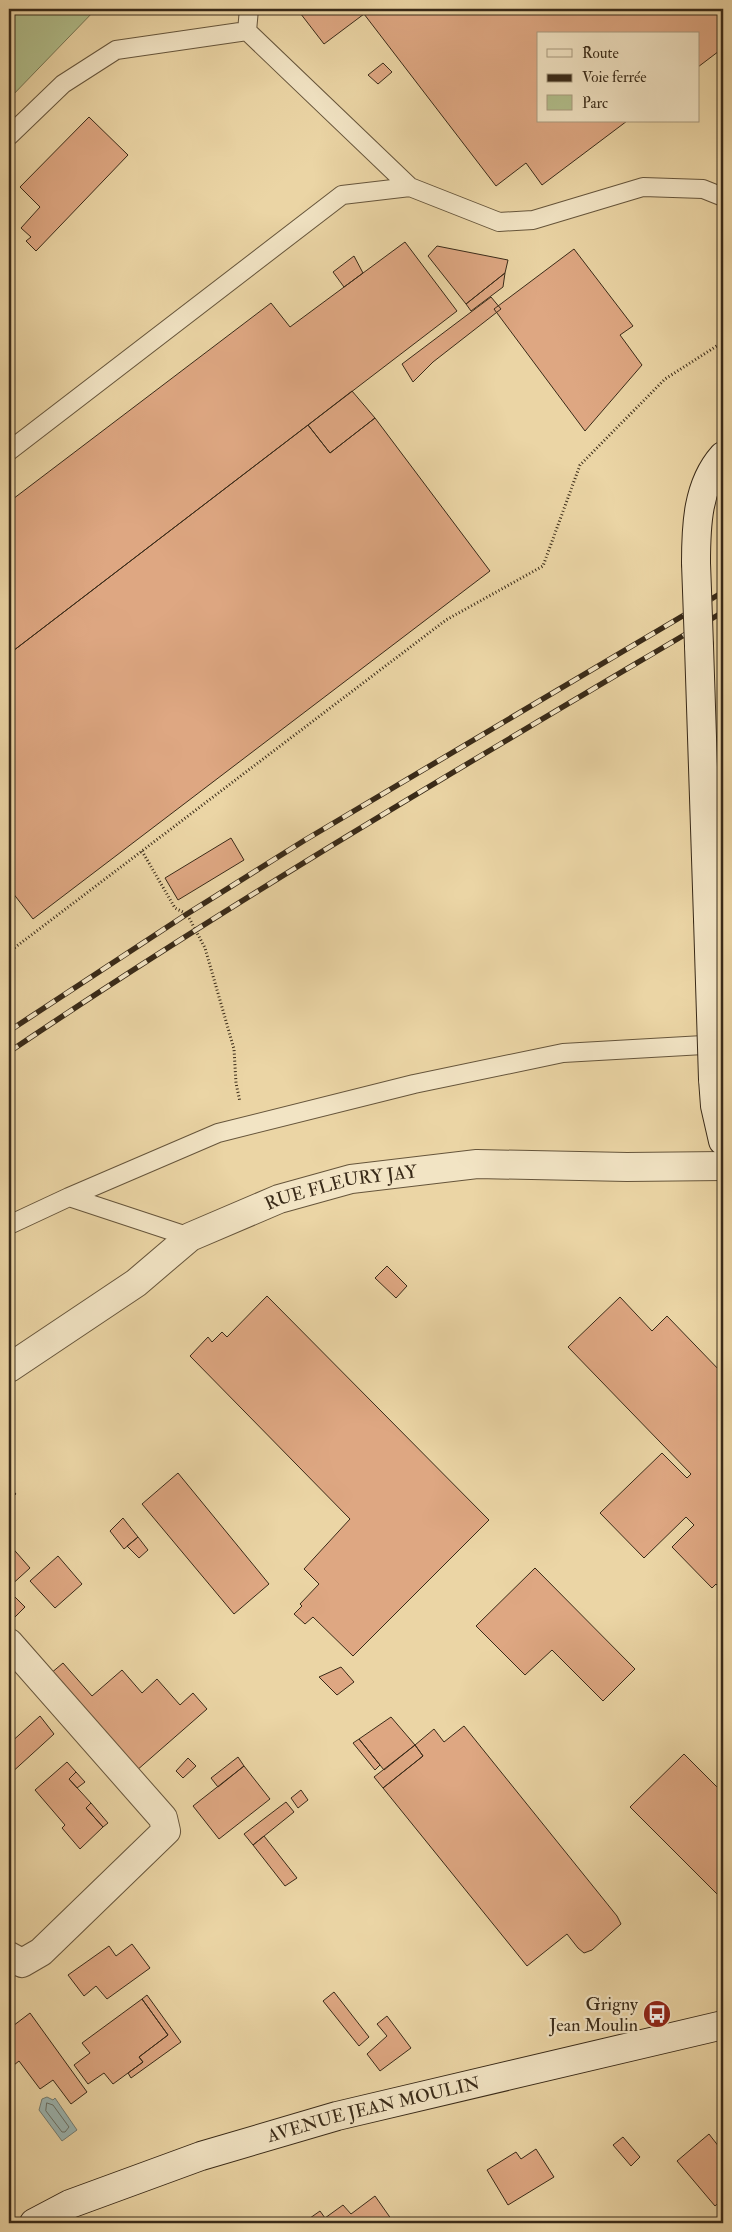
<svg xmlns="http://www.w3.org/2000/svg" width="732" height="2232" viewBox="0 0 732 2232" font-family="'IM FELL Double Pica',serif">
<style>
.green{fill:#b1be8b;stroke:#757452}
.water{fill:#9cb6b2;stroke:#747e74}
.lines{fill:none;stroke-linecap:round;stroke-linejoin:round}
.shore{stroke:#6a7065;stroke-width:1}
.building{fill:#dea782;stroke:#392a18}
.lane-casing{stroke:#66553b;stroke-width:20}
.street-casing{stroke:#66553b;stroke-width:30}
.secondary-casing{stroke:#392a18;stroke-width:30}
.path{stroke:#392a18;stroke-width:3;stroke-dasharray:1 2.5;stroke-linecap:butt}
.lane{stroke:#f2e4c4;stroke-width:18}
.street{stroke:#f2e4c4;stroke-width:28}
.secondary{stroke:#f2e4c4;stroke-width:28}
.rail-casing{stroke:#392a18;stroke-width:5.5}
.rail{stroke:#f2e4c4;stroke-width:4;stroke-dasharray:11;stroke-linecap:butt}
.secondary-bridge-casing{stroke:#392a18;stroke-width:30;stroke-linecap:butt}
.secondary-bridge{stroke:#f2e4c4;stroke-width:28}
.labels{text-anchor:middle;stroke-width:4.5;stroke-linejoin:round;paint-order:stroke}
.street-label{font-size:18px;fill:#392a18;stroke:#f2e4c4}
.poi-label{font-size:18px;fill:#392a18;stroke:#f2e4c4;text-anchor:end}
</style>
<rect width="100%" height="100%" fill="#ebd5a5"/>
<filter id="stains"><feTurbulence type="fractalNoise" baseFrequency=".004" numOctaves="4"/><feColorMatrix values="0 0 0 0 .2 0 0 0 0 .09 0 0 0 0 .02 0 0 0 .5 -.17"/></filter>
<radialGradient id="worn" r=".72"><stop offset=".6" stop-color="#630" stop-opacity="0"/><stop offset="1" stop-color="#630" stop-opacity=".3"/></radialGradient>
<path class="green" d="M9,9H96L9,99Z"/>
<path class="water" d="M47,2097L53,2100L55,2098L77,2130L62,2141L39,2110L42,2099Z"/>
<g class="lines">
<path class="shore" d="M47,2103L53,2105L69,2127L65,2132H62L46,2111Z"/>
</g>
<path class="building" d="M297,9H723V48L698,67V34H538V121H627L542,185L526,163L496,186L364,14L324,44Z
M383,63L392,72L378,84L368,75Z
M89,117L128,155L36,251L26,241L31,237L21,228L40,207L20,187Z
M405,242L457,311L9,654V502L271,303L290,327Z
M437,246L508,260L505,273L466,304L428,256Z
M574,249L633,326L620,335L642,365L585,431L494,309Z
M354,256L363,273L344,287L333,272Z
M505,273L503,287L471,311L466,304Z
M491,297L501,309L433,362L413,382L402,364Z
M352,391L375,418L330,453L308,425Z
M375,418L490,571L33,919L9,888V654L308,425L330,453Z
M231,838L244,860L178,900L165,878Z
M387,1266L407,1286L396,1298L375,1278Z
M267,1296L489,1520L353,1656L313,1617L305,1624L294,1614L302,1606L300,1604L319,1584L304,1569L350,1519L190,1356L208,1337L212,1342L222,1332L227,1337Z
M620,1297L652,1331L667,1316L723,1374V1592L716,1584L712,1588L672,1547L694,1525L686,1517L644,1558L600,1513L662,1453L687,1478L691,1474L568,1347Z
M178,1473L269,1584L234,1614L142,1504Z
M9,1486L16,1494L9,1499Z
M123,1518L138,1537L124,1549L110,1531Z
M138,1537L148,1550L139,1558L127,1546Z
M9,1544L30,1568L9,1587Z
M58,1556L82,1584L55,1608L30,1581Z
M535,1568L635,1669L603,1701L552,1650L525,1675L476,1626Z
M14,1596L25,1607L9,1623V1601Z
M63,1663L92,1696L122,1670L142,1693L157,1679L180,1705L193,1693L207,1709L136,1771L50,1674Z
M341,1667L354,1682L337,1695L319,1677Z
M40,1716L54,1734L9,1775V1744Z
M391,1717L415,1745L384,1770L359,1739Z
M464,1726L617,1916L621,1924L592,1950L584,1953L578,1948L567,1934L527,1966L383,1788L423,1756L415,1745L434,1729L444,1742Z
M359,1739L380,1765L375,1770L353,1743Z
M415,1745L423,1756L383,1788L374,1777Z
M684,1754L723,1793V1900L630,1807Z
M238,1757L244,1766L218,1787L211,1778Z
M188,1758L196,1766L183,1778L176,1771Z
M67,1762L76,1772L69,1779L91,1803L86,1808L103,1827L80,1849L62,1828L65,1825L35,1790Z
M244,1766L270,1799L219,1839L193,1806Z
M76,1772L85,1782L77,1788L69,1779Z
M301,1790L308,1800L298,1808L291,1798Z
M286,1802L294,1812L253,1845L244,1834Z
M91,1803L108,1823L103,1827L86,1808Z
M264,1836L297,1878L285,1886L253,1845Z
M132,1944L150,1968L107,1999L96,1986L84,1996L68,1975L109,1946L116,1956Z
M334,1992L369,2037L359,2046L323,2001Z
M147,1995L181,2042L131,2078L128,2073L143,2062L139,2057L168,2035L142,1999Z
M142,1999L168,2035L139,2057L143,2062L113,2084L104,2073L88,2084L74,2065L90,2053L82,2043Z
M30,2013L87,2092L71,2104L53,2080L40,2089L19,2061L9,2069V2029Z
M387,2016L411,2048L380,2071L367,2054L387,2036L377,2024Z
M709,2134L723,2152V2199L715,2206L677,2161Z
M623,2137L640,2157L631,2166L613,2145Z
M536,2149L554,2177L508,2205L487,2170L516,2152L521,2159Z
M375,2196L394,2223H303L320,2211L325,2218L343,2205L351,2214Z"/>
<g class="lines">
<defs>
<path id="lane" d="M249,9L247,31L410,187
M9,136L63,84L116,50L247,31
M9,451L342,195L410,187L499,222L533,220L643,187L703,189L723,197
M69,1197L218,1133L414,1084L563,1053L721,1044
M9,1225L69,1197L190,1237"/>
<g id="street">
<path id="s1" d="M9,1368L136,1283L190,1237L279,1199L351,1179L477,1164L627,1167L723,1166"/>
<path d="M9,1643L163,1818L166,1831L41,1952L22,1963L9,1956"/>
</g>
<g id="secondary">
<path d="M696,563C696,527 697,485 723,456"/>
<path d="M699,646L708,919"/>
<path d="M713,1079L715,1106L723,1141"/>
<path id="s2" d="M34,2223L70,2204L201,2156L337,2116L723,2025"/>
</g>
</defs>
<use href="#lane" class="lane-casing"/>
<use href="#street" class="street-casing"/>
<use href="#secondary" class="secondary-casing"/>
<path class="path" d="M142,851L175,908L187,914L205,948L234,1049L236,1083L240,1102
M9,952L446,620L543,566L580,465L665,379L723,342"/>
<use href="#lane" class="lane"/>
<use href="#street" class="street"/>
<use href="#secondary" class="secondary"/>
<defs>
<path id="rail" d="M9,1031L187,914L305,840L723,592
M9,1052C241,895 482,755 723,612"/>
</defs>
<use href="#rail" class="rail-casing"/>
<use href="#rail" class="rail"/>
<defs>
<path id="secondary-bridge" d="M696,563L699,646
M708,919L713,1079"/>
</defs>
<use href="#secondary-bridge" class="secondary-bridge-casing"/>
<use href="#secondary-bridge" class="secondary-bridge"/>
</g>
<defs>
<symbol id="bus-disc" viewBox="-11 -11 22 22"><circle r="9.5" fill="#8f2418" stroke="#f2e4c4"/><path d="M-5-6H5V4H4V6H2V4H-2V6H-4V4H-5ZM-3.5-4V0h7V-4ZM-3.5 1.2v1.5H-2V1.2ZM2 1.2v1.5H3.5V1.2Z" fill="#fff"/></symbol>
</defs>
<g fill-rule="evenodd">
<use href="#bus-disc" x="641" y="1998" width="32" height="32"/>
</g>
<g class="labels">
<g class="street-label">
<text dy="6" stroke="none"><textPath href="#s1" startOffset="384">RUE FLEURY JAY</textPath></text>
<text dy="6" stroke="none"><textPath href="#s2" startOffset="359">AVENUE JEAN MOULIN</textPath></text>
</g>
<g class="poi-label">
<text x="638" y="2010">Grigny<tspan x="638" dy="21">Jean Moulin</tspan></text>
</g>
</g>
<rect width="732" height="2232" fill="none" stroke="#ebd5a5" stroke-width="30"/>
<rect x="10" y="10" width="712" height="2212" fill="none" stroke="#392a18" stroke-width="2.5"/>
<rect x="15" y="15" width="702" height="2202" fill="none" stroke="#392a18"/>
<rect x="537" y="32" width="162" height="90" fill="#f2e4c4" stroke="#a89a7f"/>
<rect x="547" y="49" width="25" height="8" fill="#f2e4c4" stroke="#a89a7f"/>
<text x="582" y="58" font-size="15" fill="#392a18">Route</text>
<rect x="547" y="74" width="25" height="8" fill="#392a18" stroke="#a89a7f"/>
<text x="582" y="82" font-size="15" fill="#392a18">Voie ferrée</text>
<rect x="547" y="95" width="25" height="15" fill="#b1be8b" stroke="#a89a7f"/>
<text x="582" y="108" font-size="15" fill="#392a18">Parc</text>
<rect width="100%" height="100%" filter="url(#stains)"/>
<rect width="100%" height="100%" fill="url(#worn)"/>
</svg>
